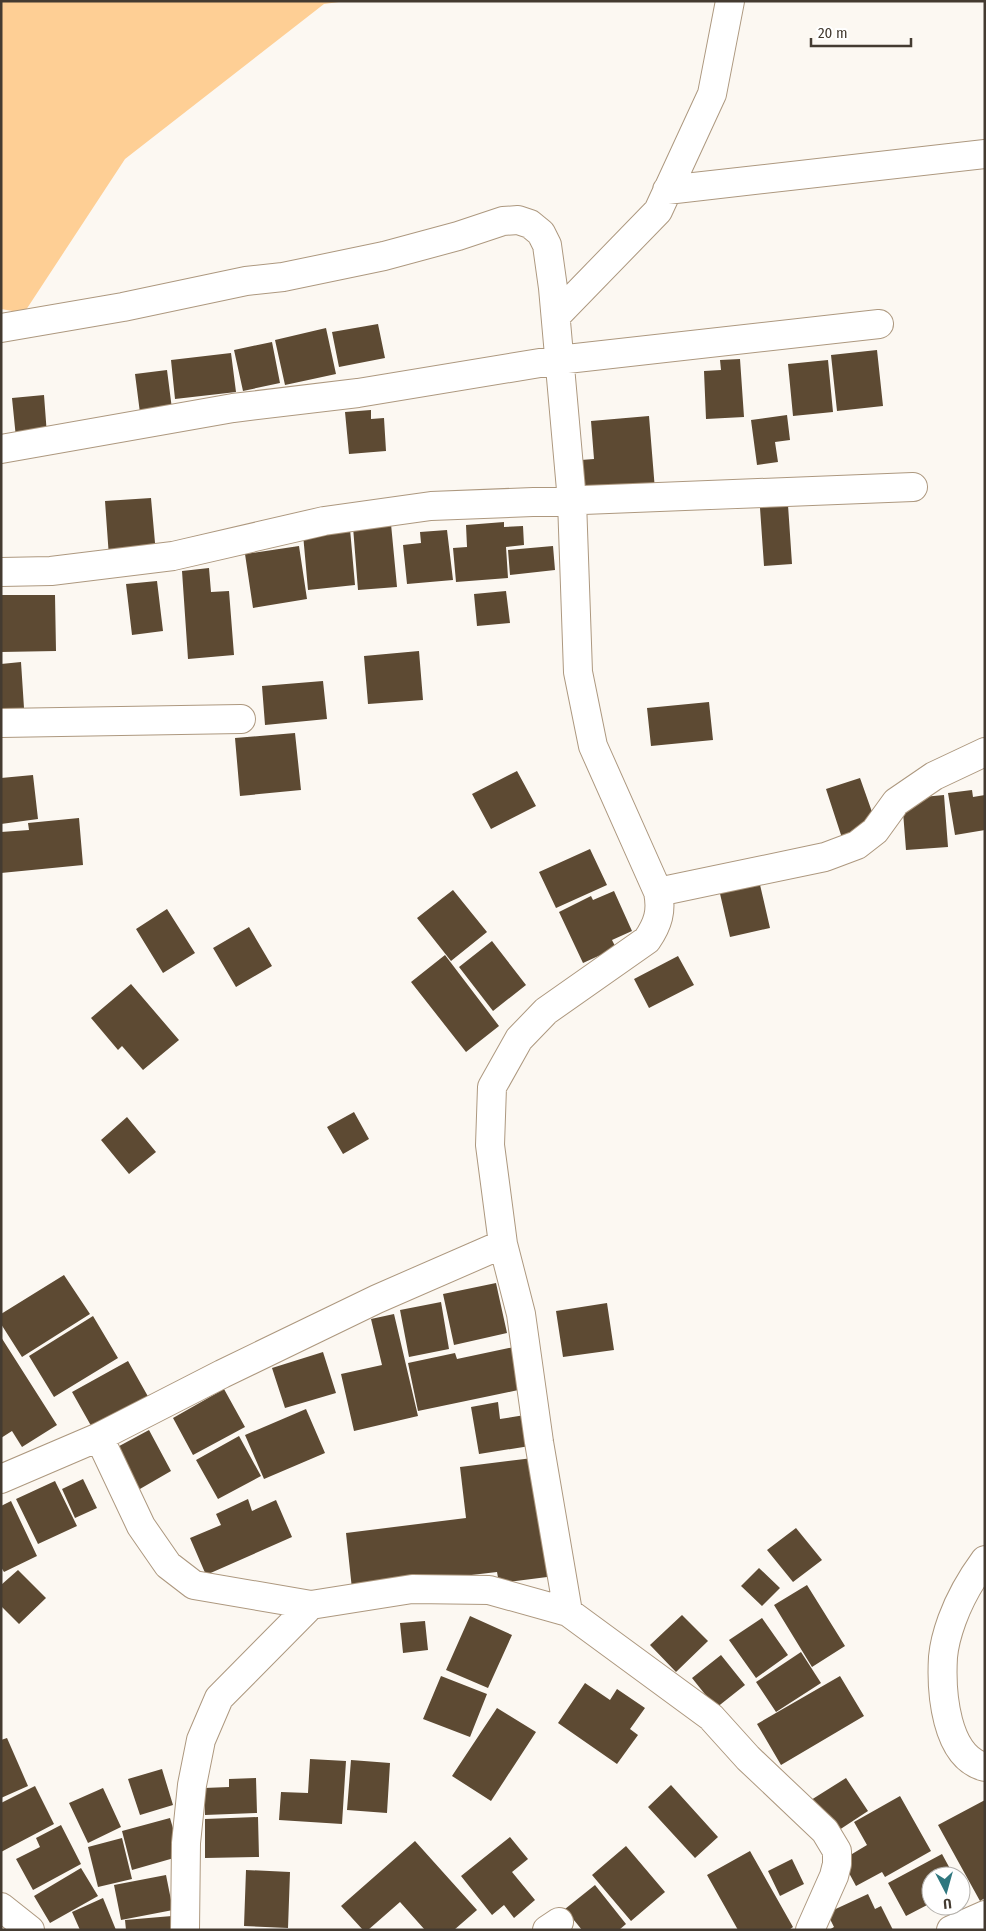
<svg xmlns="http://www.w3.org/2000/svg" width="986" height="1931" viewBox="0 0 986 1931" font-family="'Fira Sans Condensed',sans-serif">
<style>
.green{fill:#fecf95}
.building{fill:#5d4a33}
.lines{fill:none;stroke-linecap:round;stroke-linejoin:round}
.minor-casing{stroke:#ad987f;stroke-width:30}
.minor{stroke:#fff;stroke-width:28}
</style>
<rect width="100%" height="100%" fill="#fcf8f2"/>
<path class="green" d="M1,1H346L324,4L125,159L24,313L1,309Z"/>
<path class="building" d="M378,324L385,358L339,367L332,332Z
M326,328L336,374L285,385L275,340Z
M272,342L280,383L243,391L234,350Z
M877,350L883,406L837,411L831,355Z
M231,353L236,392L175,399L171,360Z
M740,359L744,417L706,419L704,371L721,370L720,360Z
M828,360L833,412L793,416L788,364Z
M167,370L172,409L140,413L135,374Z
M44,395L47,435L16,438L12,398Z
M371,410V419L384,418L386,451L349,454L345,412Z
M787,415L790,440L775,442L778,462L757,465L751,420Z
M649,416L655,490L585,496L581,460L594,459L591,421Z
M151,498L156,554L109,557L105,501Z
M788,505L792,564L764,566L760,508Z
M504,522V527L523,526L524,545L506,547L508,578L456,582L453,548L467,547L466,525Z
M391,524L397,587L358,590L353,527Z
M350,529L355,585L308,590L303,534Z
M447,530L453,580L407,584L403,545L421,543L420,532Z
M299,546L307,599L253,608L245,554Z
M553,546L555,570L510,575L508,550Z
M209,568L211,592L229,591L234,655L188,659L182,571Z
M157,581L163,631L132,635L126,584Z
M506,591L510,623L477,626L474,594Z
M1,595H55L56,651L1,652Z
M419,651L423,700L368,704L364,656Z
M21,662L24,708L1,710V664Z
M323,681L327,719L265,725L262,686Z
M709,702L713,740L651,746L647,708Z
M295,733L301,790L240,796L235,738Z
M517,771L536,806L491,829L472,794Z
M33,775L38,819L1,824V778Z
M860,778L877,826L842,838L826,789Z
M972,790L973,797L985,795V830L955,835L948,793Z
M944,795L948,847L906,850L902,799Z
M79,818L83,865L1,873V832L29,830L28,823Z
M590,849L607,885L556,908L539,872Z
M758,876L770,928L730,937L718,885Z
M453,890L487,932L451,961L417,918Z
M614,891L632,931L612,940L616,948L583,963L559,912L591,896L593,900Z
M167,909L195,953L163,973L136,929Z
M249,927L272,966L236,987L213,948Z
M492,941L526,985L493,1011L459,967Z
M445,955L499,1026L466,1052L411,982Z
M678,956L694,985L649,1008L634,979Z
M131,984L179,1040L143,1070L122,1046L118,1050L91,1018Z
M354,1112L369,1139L343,1154L327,1127Z
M127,1117L156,1152L129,1174L101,1140Z
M64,1275L90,1314L22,1357L1,1324V1314Z
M496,1283L507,1333L454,1345L443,1294Z
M441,1302L449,1349L409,1357L400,1310Z
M607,1303L614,1350L563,1357L556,1311Z
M394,1314L418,1416L354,1431L341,1374L382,1365L371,1319Z
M93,1316L118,1358L54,1397L29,1356Z
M1,1337L57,1425L22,1447L12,1431L1,1438Z
M514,1347L523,1389L418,1411L408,1363L455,1353L457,1359Z
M323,1352L336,1393L285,1408L272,1368Z
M128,1361L150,1400L94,1431L72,1392Z
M224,1389L245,1427L193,1455L173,1418Z
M498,1402L500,1419L531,1414L536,1445L479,1454L471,1407Z
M306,1409L325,1453L264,1479L245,1435Z
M149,1430L171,1471L133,1493L110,1451Z
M239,1436L261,1476L218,1499L196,1460Z
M541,1457L555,1576L499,1583L497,1572L352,1589L346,1533L466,1518L460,1467Z
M83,1479L97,1508L75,1518L62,1489Z
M55,1481L77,1526L38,1544L16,1499Z
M248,1499L252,1511L276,1500L292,1537L206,1575L190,1538L221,1525L216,1514Z
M11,1501L37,1556L4,1572L1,1567V1506Z
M796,1528L822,1560L793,1582L767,1550Z
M759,1568L780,1588L762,1606L741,1586Z
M18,1570L46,1598L19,1624L1,1606V1585Z
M807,1585L845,1646L812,1667L774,1605Z
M682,1615L708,1641L676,1672L650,1645Z
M470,1616L512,1635L488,1688L446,1670Z
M762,1618L788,1655L756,1678L729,1640Z
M425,1621L428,1650L403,1653L400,1623Z
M801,1652L821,1683L776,1712L756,1682Z
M721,1655L745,1685L716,1708L692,1678Z
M441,1676L487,1694L470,1737L423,1719Z
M840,1676L864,1716L781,1765L757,1724Z
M585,1683L610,1700L617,1689L645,1708L630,1729L638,1735L617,1764L558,1723Z
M497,1708L536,1732L491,1801L452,1776Z
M7,1738L28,1786L1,1798V1740Z
M310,1759L346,1761L342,1824L279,1820L281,1792L308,1793Z
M351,1760L390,1763L387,1813L347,1810Z
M162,1769L173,1805L140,1815L128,1779Z
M256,1778L257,1813L205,1815L204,1788L229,1787V1779Z
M846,1778L868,1811L833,1834L811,1800Z
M671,1785L718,1837L695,1858L648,1807Z
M35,1786L54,1824L1,1852V1803Z
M103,1788L121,1827L88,1843L69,1803Z
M900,1796L931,1851L885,1877L882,1872L856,1886L842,1860L867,1845L854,1822Z
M985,1800V1898L980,1901L938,1825Z
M258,1817L259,1857L205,1858V1819Z
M170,1818L181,1856L132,1870L122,1831Z
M61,1825L81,1864L33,1890L16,1859L40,1847L36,1838Z
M510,1837L528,1859L512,1872L535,1900L514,1918L504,1905L492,1915L461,1876Z
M122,1838L132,1879L98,1887L88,1847Z
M415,1841L477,1910L454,1930H425L400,1902L368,1930H363L341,1906Z
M626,1846L665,1892L631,1921L592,1875Z
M750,1851L793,1927L789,1930H738L707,1875Z
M942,1854L954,1876H931V1903L906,1916L888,1883Z
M792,1859L804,1884L780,1896L768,1871Z
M81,1868L98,1896L50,1923L34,1896Z
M246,1870L290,1872L288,1928L244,1926Z
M166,1875L173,1910L121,1920L114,1885Z
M595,1885L626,1924L619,1930H582L565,1909Z
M868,1894L875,1909L881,1906L893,1930H829L834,1927L827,1913Z
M103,1898L116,1930H80L72,1912Z
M172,1916L173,1930H126L125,1920Z"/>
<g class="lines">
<defs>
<path id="minor" d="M667,190L985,154
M556,316L658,211L712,94L730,1
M1,328L123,307L246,281L283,277L384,256L458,236L503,221L518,220L530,224L541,233L547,245L553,288L572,501L578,672L593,746L658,892C662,911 658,924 647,940L546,1011L519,1039L492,1087L490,1145L503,1244L521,1314L539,1442L568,1612L489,1590L412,1589L311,1605L194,1585L168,1565L141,1526L99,1437L222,1374L377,1299L503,1244
M1,449L233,408L358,393L558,360L879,324
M1,572L51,571L173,556L324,521L431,506L913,487
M1,723L241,719
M658,892L825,857L857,845L875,831L896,802L934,776L985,752
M1,1479L99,1437
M985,1560C971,1579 960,1598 952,1620C948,1631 944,1646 943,1657C941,1691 945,1757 985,1767
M568,1612L711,1717L748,1758L825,1831L837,1851V1864L834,1876L810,1930
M1,1907L30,1930
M185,1930L186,1843L192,1785L201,1740L219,1698L311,1605
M547,1930L559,1922
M951,1930L985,1915"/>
</defs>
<use href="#minor" class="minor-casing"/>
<use href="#minor" class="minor"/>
</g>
<rect width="986" height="1931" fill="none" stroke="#443b31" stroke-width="5"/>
<g transform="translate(946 1891) rotate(174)"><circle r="24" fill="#ffffff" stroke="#b4b1ad"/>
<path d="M0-4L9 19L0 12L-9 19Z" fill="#2f777f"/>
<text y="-8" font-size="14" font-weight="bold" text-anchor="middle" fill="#443b31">U</text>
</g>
<path d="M811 38v8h100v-8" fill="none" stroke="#443b31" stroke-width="2.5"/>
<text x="818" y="38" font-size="15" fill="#443b31" stroke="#ffffff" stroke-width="4" paint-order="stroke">20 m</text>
</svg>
